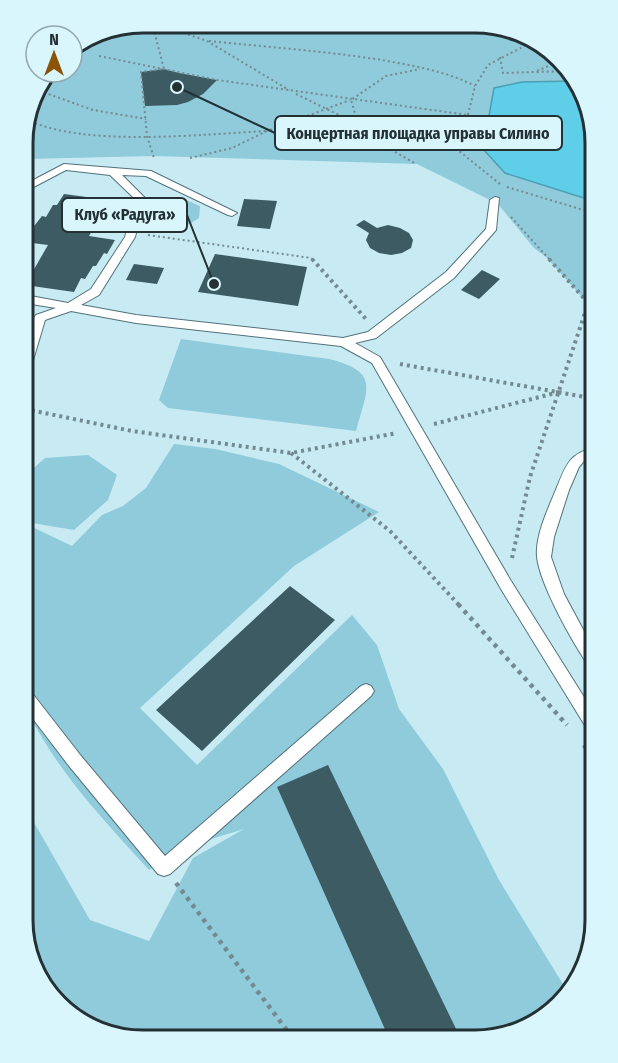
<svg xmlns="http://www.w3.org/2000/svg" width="618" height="1063" viewBox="0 0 618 1063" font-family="'Fira Sans Condensed',sans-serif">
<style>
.green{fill:#8fcbdb}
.water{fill:#5ecee9;stroke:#4c9fb3;stroke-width:1.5}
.building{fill:#3c5b63}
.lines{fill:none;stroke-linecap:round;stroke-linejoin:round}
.service-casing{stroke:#52727a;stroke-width:2}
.path-far2{stroke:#738a91;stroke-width:2;stroke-dasharray:2 3;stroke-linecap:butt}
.path-far1{stroke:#738a91;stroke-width:4;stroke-dasharray:3 4;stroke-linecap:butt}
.path{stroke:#738a91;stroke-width:4.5;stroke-dasharray:4 5;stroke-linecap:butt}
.service{fill:#fff;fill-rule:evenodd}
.rim{fill:none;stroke:#233034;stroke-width:3}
.leader{fill:none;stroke:#233034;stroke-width:2}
.callout-dot{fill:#233034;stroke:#daf6fd;stroke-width:2}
.callout{fill:#daf6fd;stroke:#233034;stroke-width:2}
.callout-label{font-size:16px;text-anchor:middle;font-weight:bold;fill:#233034}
</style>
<rect width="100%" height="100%" fill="#c7eaf3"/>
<path class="green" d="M143,23L498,25L554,52L573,81L522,82L505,173L590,200L591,307L546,257L534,248L498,204L417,164L154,156L24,159C23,124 27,100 49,72H72V47L97,32Z
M184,199L200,206L199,218L186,226L162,225L156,213L167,202Z
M181,339L329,359C381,372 367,389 356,431L168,408L159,400Z
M174,444L215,449L279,464L379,512L294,566L140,708L197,765L352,615L377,645L399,709L443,769L499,880L569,994L514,1034L127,1039L70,1015L29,959L28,812L90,920L149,941L193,858L244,829L185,847L149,870C103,819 58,773 27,710L26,524L72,546L102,515L123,506L146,488Z
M88,455L117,475L108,500L74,530L26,522V475L45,458Z"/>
<path class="water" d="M573,81L589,104L590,200L505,173L483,149L494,88L522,82Z"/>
<path class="building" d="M164,69L179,73L217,80L203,94L188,102L177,105L145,106L141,72Z
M64,194L109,200L89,236L115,240L107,254L104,253L96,266H93L85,279L81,278L74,292L25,285L48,245L24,242V239L42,216L46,217L53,205H57Z
M244,199L277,201L270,229L237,226Z
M364,220L377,228L388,225L400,228L409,233L413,240L411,248L402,253L391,255L379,253L370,248L366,240L369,233L356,225Z
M215,254L307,267L298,306L198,292Z
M134,264L164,268L157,284L126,280Z
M482,270L500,279L479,299L461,290Z
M290,586L335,620L202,751L156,710Z
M328,765L459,1035L388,1036L277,787Z"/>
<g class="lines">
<defs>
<path id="service" d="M64,164L151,171L237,213L232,216L228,215L146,176L122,175L145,198L135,237L99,295L81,305L136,315L343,338L368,332L446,272L486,229L490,200L495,197L499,198L496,230L454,278L376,338L355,343L380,357L511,581L594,713V734L589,732L501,589L372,363L341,346L136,323L71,311L45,320L31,367L25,371V348L34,318L36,315L56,308L25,303V295L68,303L91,289L125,237L135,199L110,175L66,170L24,192V185Z
M592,448V458L584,461L579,467L569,490L554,537L551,557L564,594L593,648V667L588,665C572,641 540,585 537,557C535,535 549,507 557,487C566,466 568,455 592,448Z
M366,684L371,686L374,691L371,696L170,874L164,876L158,874L69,766L27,711V691L32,693L81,756L165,856L361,686Z"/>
</defs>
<use href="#service" class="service-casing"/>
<path class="path-far2" d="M152,23L164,69L141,72L147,136L154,158
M155,23L207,41L289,90
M209,41C267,47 325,51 382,60C414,66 446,71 475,86
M99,56L217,80L468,115
M500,57L503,73L567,71
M537,71L560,61
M39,84L43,92L93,110L146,119
M296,94L341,116L381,144L416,164
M26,119C82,148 203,134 267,131
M359,127L351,100L386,76L420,69
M190,158L232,148L267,131L350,100
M500,184L459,151L475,86L488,65L532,42
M507,187L590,212
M511,217L550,260
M148,235L311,258L313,260"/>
<path class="path-far1" d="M312,259L366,319
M549,259L590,305
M400,364L591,398
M25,409L132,431L291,453L397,433
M434,424L559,392
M291,453L390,531L459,605
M512,558L530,477L590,298"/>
<path class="path" d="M458,604L567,725
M584,745L594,762
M176,883L292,1037"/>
<use href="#service" class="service"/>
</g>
<path d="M0 0H618V1063H0ZM143 33H475A110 110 0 0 1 585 143V920A110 110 0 0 1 475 1030H143A110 110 0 0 1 33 920V143A110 110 0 0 1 143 33Z" fill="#daf6fd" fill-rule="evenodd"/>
<path class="rim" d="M143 33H475A110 110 0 0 1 585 143V920A110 110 0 0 1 475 1030H143A110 110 0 0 1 33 920V143A110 110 0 0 1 143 33Z"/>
<path class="leader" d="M177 87L275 133M214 284L187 215"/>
<g class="callout-dot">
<circle cx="177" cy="87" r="6"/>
<circle cx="214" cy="284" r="6"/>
</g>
<g class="callout">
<rect x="275" y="116" width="287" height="34" rx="6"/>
<rect x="62" y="198" width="125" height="34" rx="6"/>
</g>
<g class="callout-label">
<text x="418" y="139">Концертная площадка управы Силино</text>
<text x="125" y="220">Клуб «Радуга»</text>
</g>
<g transform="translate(54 54)"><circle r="28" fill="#daf6fd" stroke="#91a7ad" stroke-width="1.5"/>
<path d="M0-4.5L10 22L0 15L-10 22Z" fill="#8b5307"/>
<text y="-9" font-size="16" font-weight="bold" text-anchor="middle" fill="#233034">N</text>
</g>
</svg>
